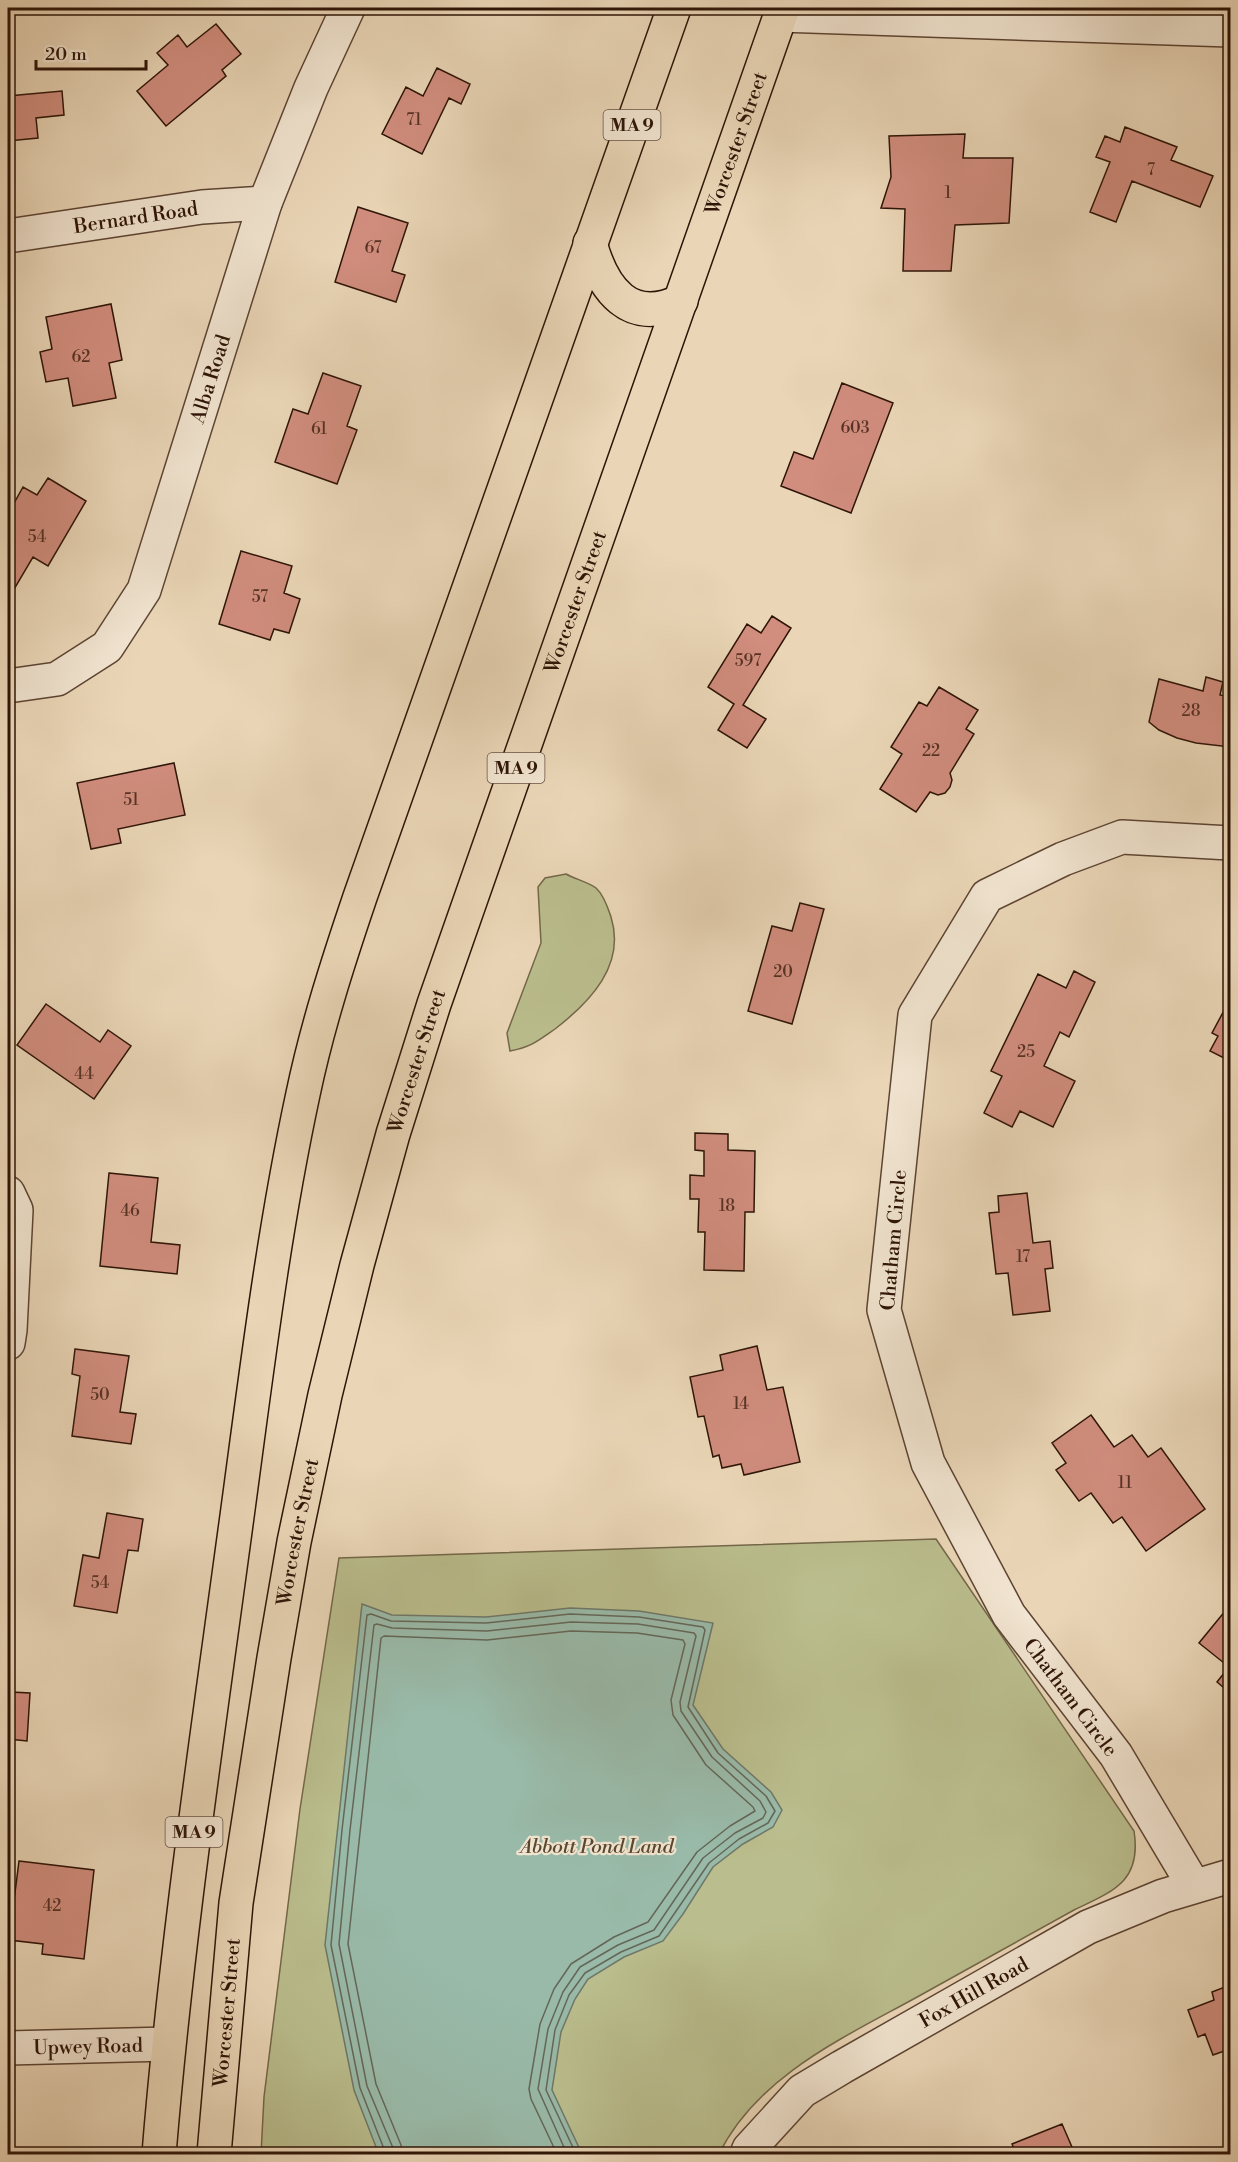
<svg xmlns="http://www.w3.org/2000/svg" width="1238" height="2162" viewBox="0 0 1238 2162" font-family="'Libre Bodoni',serif">
<style>
.green{fill:#babd8d;stroke:#74684a;stroke-width:1.5}
.water{fill:#99baa9;stroke:#6e7868;stroke-width:1.5}
.lines{fill:none;stroke-linecap:round;stroke-linejoin:round}
.shore{stroke:#646758;stroke-width:1.5}
.building{fill:#d18d7e;stroke:#2e1407;stroke-width:1.5}
.minor-casing{stroke:#5d4433;stroke-width:36}
.trunk-casing{stroke:#2e1407;stroke-width:36}
.minor{stroke:#f1e4d0;stroke-width:33}
.trunk{stroke:#ead6b7;stroke-width:33}
.labels{text-anchor:middle;stroke-width:4.5;stroke-linejoin:round;paint-order:stroke}
.number-label{font-size:16px;fill:#573225}
.shield{fill:#f1e4d0;stroke:#685243;stroke-width:1.5}
.shield-label{font-size:18px;font-weight:bold;fill:#2e1407}
.street-label{font-size:20px;fill:#2e1407;stroke:#f1e4d0}
.park-label{font-size:20px;font-style:italic;fill:#58472f;stroke:#f1e4d0}
</style>
<rect width="100%" height="100%" fill="#ead6b7"/>
<filter id="stains"><feTurbulence type="fractalNoise" baseFrequency=".00333" numOctaves="4"/><feColorMatrix values="0 0 0 0 .2 0 0 0 0 .09 0 0 0 0 .02 0 0 0 .5 -.17"/></filter>
<radialGradient id="worn" r=".72"><stop offset=".6" stop-color="#630" stop-opacity="0"/><stop offset="1" stop-color="#630" stop-opacity=".3"/></radialGradient>
<path class="green" d="M566,874C575,879 588,882 596,888C604,895 608,908 611,917C626,965 590,1002 555,1029C538,1041 531,1047 510,1051L507,1033L541,943L538,887L545,878Z
M936,1539L1134,1831C1142,1881 1114,1891 1074,1910C1022,1939 971,1967 919,1996C845,2037 758,2075 719,2154H261L264,2097L300,1809L339,1558Z"/>
<path class="water" d="M362,1604L392,1615L486,1617L570,1608L639,1611L713,1623L693,1705L723,1749L771,1792L782,1810L773,1827L743,1844L713,1867L683,1914L663,1941L624,1957L588,1979L575,1999L561,2032L552,2090L582,2154H381L376,2147L354,2090L325,1945Z"/>
<g class="lines">
<path class="shore" d="M386,2154L360,2088L331,1945L342,1830L367,1615L371,1614L391,1621L486,1623L570,1614L639,1617L703,1627L705,1630L688,1707L718,1753L766,1796L775,1811L768,1823L739,1839L709,1863L659,1936L621,1952L585,1973L569,1995L555,2030L546,2090L576,2154
M393,2154V2148L367,2086L339,1944L350,1830L374,1625L377,1624L392,1628L487,1631L571,1622L638,1624L694,1633L696,1636L680,1702L681,1711L712,1757L760,1801L766,1812L763,1818L735,1833L703,1858L654,1930L618,1945L580,1967L563,1992L548,2029L538,2089L567,2154
M402,2154L401,2145L376,2084L348,1944L381,1638L384,1636L487,1640L571,1631L637,1633L683,1640L685,1644L671,1700L673,1715L706,1765L753,1807L755,1811L730,1826L697,1852L648,1922L614,1937L571,1964L554,1989L540,2024L529,2089L531,2099L557,2154"/>
</g>
<path class="building" d="M216,24L241,54L222,70L226,76L166,126L137,91L168,65L157,53L178,35L187,47Z
M437,68L470,84L461,104L449,98L422,154L382,134L406,87L423,96Z
M62,91L64,115L36,118L38,138L8,141V96Z
M1125,127L1177,147L1171,160L1213,176L1200,207L1132,181L1116,222L1090,212L1110,162L1096,157L1105,136L1120,142Z
M965,134L963,158H1013L1009,223L955,225L951,271H903L905,209L881,208L891,177L889,136Z
M358,207L408,223L392,271L405,275L396,302L335,282Z
M111,304L122,360L109,363L116,398L73,406L68,378L46,382L40,352L52,349L46,317Z
M323,373L361,386L347,426L357,430L337,484L275,462L293,409L308,414Z
M842,383L893,403L851,513L781,486L794,452L813,459Z
M48,478L86,501L48,566L33,557L13,591L8,588V514L23,487L37,495Z
M241,551L292,566L284,593L300,599L289,633L274,629L270,640L219,624Z
M772,616L791,628L743,705L766,719L747,748L718,730L734,704L708,687L747,624L761,633Z
M1206,677L1223,682L1220,695L1230,697V747L1196,743L1177,738L1159,730L1149,722L1159,679L1203,691Z
M939,687L978,710L966,729L974,734L950,773L952,780L950,787L945,793L938,795L930,792L916,812L880,789L902,754L891,747L919,702L927,706Z
M174,763L185,815L118,829L121,843L91,849L77,783Z
M800,903L824,909L792,1024L748,1011L772,926L792,931Z
M1074,971L1095,982L1069,1037L1060,1032L1044,1066L1075,1081L1053,1127L1020,1111L1012,1127L984,1113L1002,1076L991,1071L1038,974L1066,988Z
M1228,1003L1230,1005V1061L1210,1051L1218,1036L1212,1033Z
M46,1004L100,1042L108,1030L131,1046L94,1099L17,1045Z
M695,1133L728,1134V1150L755,1151L754,1212H745L744,1271L704,1270L705,1232H698L699,1199H690V1175L704,1176V1151L695,1150Z
M109,1173L158,1178L151,1242L180,1245L177,1274L100,1266Z
M1027,1193L1033,1243L1050,1241L1053,1268L1045,1269L1050,1311L1013,1315L1008,1273L996,1274L989,1213L999,1212L998,1196Z
M757,1346L767,1390L783,1387L800,1462L744,1475L741,1464L722,1468L719,1455L713,1457L704,1416L698,1417L690,1377L723,1370L720,1355Z
M75,1349L129,1356L120,1412L136,1414L131,1444L72,1436L80,1376L72,1374Z
M1091,1415L1114,1447L1132,1435L1148,1457L1161,1448L1205,1509L1146,1551L1122,1517L1113,1523L1091,1493L1079,1501L1056,1470L1066,1463L1052,1443Z
M107,1513L143,1519L138,1551L128,1550L117,1613L74,1606L83,1555L99,1558Z
M1230,1605V1693L1217,1682L1229,1667L1199,1643Z
M8,1674H12L11,1692L30,1693L27,1741L8,1739Z
M19,1861L94,1870L84,1959L42,1954L43,1944L9,1940Z
M1230,1985V2039L1228,2040L1230,2049L1213,2055L1205,2034L1198,2037L1188,2010L1214,2000L1212,1992Z
M1062,2124L1075,2154H1016L1012,2144Z
M24,2151L60,2154H24Z"/>
<g class="lines">
<defs>
<g id="minor">
<path d="M780,15L1230,30"/>
<path id="s1" d="M8,236L202,207L265,203"/>
<path id="s2" d="M8,686L57,679L107,647L144,590L265,203L311,88L348,8"/>
<path d="M8,1193L16,1210L10,1330L8,1343"/>
<path d="M1194,1886L1116,1755L1009,1615L928,1463L884,1310L915,1015L987,896L1063,859L1122,837L1230,843"/>
<path id="s3" d="M8,2048L168,2044"/>
<path id="s4" d="M747,2154L749,2149L802,2091L842,2067L1088,1927L1163,1896L1230,1876"/>
</g>
<g id="trunk">
<path d="M590,243C603,290 630,326 681,301"/>
<path d="M159,2154C176,1946 207,1738 235,1531C255,1385 272,1238 303,1094C317,1027 338,962 360,897L674,8"/>
<path id="s5" d="M214,2154L236,1903L274,1658L294,1542L325,1395L357,1265L393,1134L434,1004L783,8"/>
</g>
</defs>
<use href="#minor" class="minor-casing"/>
<use href="#trunk" class="trunk-casing"/>
<use href="#minor" class="minor"/>
<use href="#trunk" class="trunk"/>
</g>
<g class="labels">
<g class="number-label">
<text x="414" y="125">71</text>
<text x="1151" y="175">7</text>
<text x="948" y="198">1</text>
<text x="373" y="253">67</text>
<text x="81" y="362">62</text>
<text x="855" y="433">603</text>
<text x="319" y="434">61</text>
<text x="37" y="542">54</text>
<text x="260" y="602">57</text>
<text x="748" y="666">597</text>
<text x="1191" y="716">28</text>
<text x="931" y="756">22</text>
<text x="131" y="805">51</text>
<text x="783" y="977">20</text>
<text x="1026" y="1057">25</text>
<text x="84" y="1079">44</text>
<text x="727" y="1211">18</text>
<text x="130" y="1216">46</text>
<text x="1023" y="1262">17</text>
<text x="100" y="1400">50</text>
<text x="741" y="1409">14</text>
<text x="1125" y="1488">11</text>
<text x="100" y="1588">54</text>
<text x="52" y="1911">42</text>
</g>
<g class="shield">
<rect x="603.5" y="110" width="57" height="30" rx="4.5"/>
<rect x="487.5" y="753" width="57" height="30" rx="4.5"/>
<rect x="165.5" y="1817" width="57" height="30" rx="4.5"/>
</g>
<g class="shield-label">
<text x="632" y="131">MA 9</text>
<text x="516" y="774">MA 9</text>
<text x="194" y="1838">MA 9</text>
</g>
<g class="street-label">
<text dy="7" stroke="none"><textPath href="#s5" startOffset="2086">Worcester Street</textPath></text>
<text dy="7" stroke="none"><textPath href="#s1" startOffset="129">Bernard Road</textPath></text>
<text dy="7" stroke="none"><textPath href="#s2" startOffset="398">Alba Road</textPath></text>
<text dy="7" stroke="none"><textPath href="#s5" startOffset="1600">Worcester Street</textPath></text>
<text dy="7" stroke="none"><textPath href="#s5" startOffset="1114">Worcester Street</textPath></text>
<text transform="translate(893 1240) rotate(-85)" y="7">Chatham Circle</text>
<text dy="7" stroke="none"><textPath href="#s5" startOffset="628">Worcester Street</textPath></text>
<text transform="translate(1071 1697) rotate(53)" y="7">Chatham Circle</text>
<text dy="7" stroke="none"><textPath href="#s4" startOffset="282">Fox Hill Road</textPath></text>
<text dy="7" stroke="none"><textPath href="#s5" startOffset="142">Worcester Street</textPath></text>
<text dy="7" stroke="none"><textPath href="#s3" startOffset="80">Upwey Road</textPath></text>
</g>
<g class="park-label">
<text x="597" y="1853">Abbott Pond Land</text>
</g>
</g>
<rect width="1238" height="2162" fill="none" stroke="#ead6b7" stroke-width="30"/>
<rect x="9" y="9" width="1220" height="2144" fill="none" stroke="#2e1407" stroke-width="3"/>
<rect x="15" y="15" width="1208" height="2132" fill="none" stroke="#2e1407" stroke-width="1.5"/>
<path d="M36 60v9h110v-9" fill="none" stroke="#2e1407" stroke-width="3"/>
<text x="45" y="60" font-size="18" fill="#2e1407" stroke="#f1e4d0" stroke-width="4.5" paint-order="stroke">20 m</text>
<rect width="100%" height="100%" filter="url(#stains)"/>
<rect width="100%" height="100%" fill="url(#worn)"/>
</svg>
